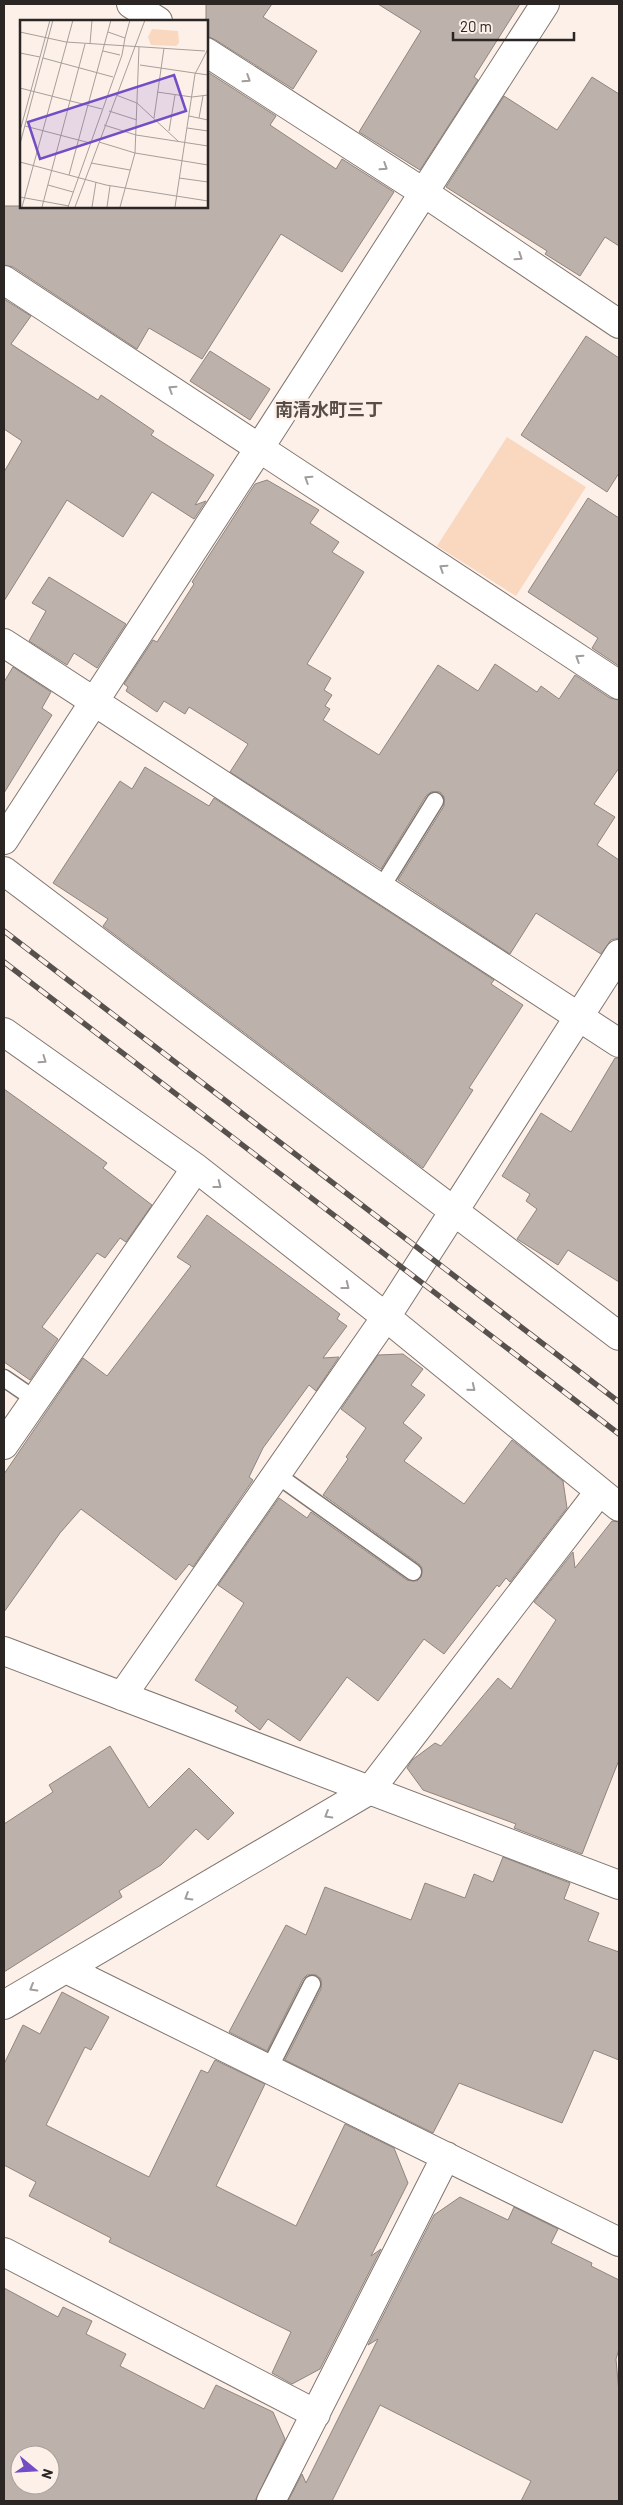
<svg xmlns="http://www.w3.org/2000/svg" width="623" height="2505" viewBox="0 0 623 2505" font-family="Barlow,'Noto Sans JP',sans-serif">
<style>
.green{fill:#fad7bf}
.building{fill:#bdb2ab;stroke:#90867f;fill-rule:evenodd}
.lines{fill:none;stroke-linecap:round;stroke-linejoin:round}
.lane-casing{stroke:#80766f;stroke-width:19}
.street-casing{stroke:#80766f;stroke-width:30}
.secondary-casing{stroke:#80766f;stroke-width:30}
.lane{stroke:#fff;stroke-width:16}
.street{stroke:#fff;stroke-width:28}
.secondary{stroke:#fff;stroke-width:28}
.rail-casing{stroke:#57514e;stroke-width:5.5}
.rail{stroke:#fcf0e9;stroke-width:4;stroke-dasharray:11;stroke-linecap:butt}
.oneway{stroke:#a09d9c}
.labels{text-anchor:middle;stroke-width:5;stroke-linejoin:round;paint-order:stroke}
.neighbourhood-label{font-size:18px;font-weight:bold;fill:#574e47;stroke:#fcf0e9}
.inset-road{fill:none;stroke:#a89f9a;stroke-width:1}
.view{fill:#734dc6;fill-opacity:0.15;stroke:#734dc6;stroke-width:2.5}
.inset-edge{fill:none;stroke:#2b2624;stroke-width:2.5}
</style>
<rect width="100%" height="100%" fill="#fcf0e9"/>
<path class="green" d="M507,437L586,487L516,596L437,546Z"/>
<path class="building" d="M206,4H272L263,17L317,51L293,89L214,39L206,36Z
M378,4H520L474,77L478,80L420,170L359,132L421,31Z
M206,71L276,116L270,125L336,169L342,159L394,192L342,272L281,234L202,359L149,328L137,349L13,267L4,265V206H206Z
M592,77L619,94V246L605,237L580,276L545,254L547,251L446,187L504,96L557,130Z
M4,299L31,316L11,344L98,400L101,395L154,431L151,435L214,475L195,505L206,501L194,519L152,492L123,537L67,500L4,601V472L22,441L4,429Z
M586,336L619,358V473L607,492L521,435Z
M210,351L270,389L250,420L190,381Z
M267,480L319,510L310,523L339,542L332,552L364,572L307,664L331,678L324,690L332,695L325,706L330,709L323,720L379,755L438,665L478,691L495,664L537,692L541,686L559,699L575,675L610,698L619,700V768L594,804L615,817L597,845L619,860V938L611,940L601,954L536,913L510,954L398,880L444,806V797L440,792H431L426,796L381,869L230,772L248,744L189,707L185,714L164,701L157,712L126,691L128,687L124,684L153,640L157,642L194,584L192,582L255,484Z
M588,498L619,518V666L592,648L598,638L528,592Z
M49,577L126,624L97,668L74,653L67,665L29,641L46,611L32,603Z
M13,667L51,692L42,708L52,715L4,793V682Z
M145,767L209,806L214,798L494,980L491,984L523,1005L469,1088L473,1090L423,1168L103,926L108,919L53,883L120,781L132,789Z
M615,1058H619V1282L568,1250L558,1265L517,1239L537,1209L526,1201L530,1194L502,1176L541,1113L571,1132Z
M4,1089L107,1163L103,1168L152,1205L126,1242L120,1238L105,1258L97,1253L42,1327L58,1339L30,1380L4,1362Z
M207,1215L340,1314L337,1319L347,1326L323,1358L339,1357L316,1391L309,1385L263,1448L249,1477L253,1480L193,1567L189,1564L176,1580L81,1509L60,1533L4,1612V1474L83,1358L107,1376L191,1266L177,1257Z
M403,1354L423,1369L411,1385L425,1395L403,1423L422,1438L404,1461L464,1504L512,1440L563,1481L567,1508L510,1582L506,1578L499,1587L497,1585L444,1654L424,1639L378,1701L347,1677L300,1741L268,1719L260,1730L235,1711L238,1707L195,1680L244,1603L218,1585L279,1498L307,1518L311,1512L407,1580L417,1581L421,1577L422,1568L419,1564L323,1495L348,1459L346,1457L366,1428L341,1409L378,1355Z
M612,1521L619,1522V1760L582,1854L514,1828L516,1824L423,1790L407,1768L412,1760L435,1743L441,1746L498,1678L511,1689L556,1620L534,1602L573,1552L575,1568Z
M110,1746L149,1808L189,1768L234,1813L208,1840L196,1829L161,1865L119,1891L122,1897L4,1972V1824L53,1792L49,1785Z
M503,1857L570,1883L564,1899L599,1913L588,1941L619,1952V2060L594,2050L562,2123L459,2083L433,2133L285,2060L321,1989V1979L316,1975H307L303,1979L267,2051L229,2032L286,1925L306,1935L325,1887L411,1920L425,1883L465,1898L474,1874L493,1882Z
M62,1992L109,2017L91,2050L85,2047L46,2125L149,2177L201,2070L208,2073L215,2060L265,2084L216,2186L296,2226L345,2124L394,2148L408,2183L371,2256L381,2249L320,2369L292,2384L272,2373L291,2332L109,2242L111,2238L29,2196L36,2182L4,2165V2064L23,2025L40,2034Z
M460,2197L508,2220L514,2207L558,2229L551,2243L592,2263L591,2266L619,2280V2349L616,2359L619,2393V2501H521L531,2481L380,2405L332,2501H288L302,2474L306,2483L378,2339L368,2345L434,2215Z
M4,2288L58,2317L63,2307L92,2321L86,2334L126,2354L120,2366L204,2409L216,2385L273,2412L285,2439L255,2501H4ZM20,2455H50V2485H20Z"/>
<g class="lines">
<defs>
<path id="lane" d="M381,888L435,801
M4,1378L36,1400
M277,1475L413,1572
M269,2069L312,1984"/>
<path id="street" d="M131,4L158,21
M206,52L423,192L619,324
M4,280L619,685
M4,643L619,1043
M4,840L260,447L545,4
M4,871L619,1336
M4,1032L196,1168L386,1317L619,1507
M4,1445L196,1168
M122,1696L386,1317L619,954
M66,1969L619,2242
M4,2005L370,1790L599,1492
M4,2252L316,2414
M271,2501L446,2156"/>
<path id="secondary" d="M4,1651L619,1885"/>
</defs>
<use href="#lane" class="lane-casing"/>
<use href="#street" class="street-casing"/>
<use href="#secondary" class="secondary-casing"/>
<use href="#lane" class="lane"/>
<use href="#street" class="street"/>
<use href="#secondary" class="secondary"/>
<defs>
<path id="rail" d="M4,931L619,1402
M4,962L619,1434"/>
</defs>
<use href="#rail" class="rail-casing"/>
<use href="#rail" class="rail"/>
</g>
<defs><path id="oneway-chevron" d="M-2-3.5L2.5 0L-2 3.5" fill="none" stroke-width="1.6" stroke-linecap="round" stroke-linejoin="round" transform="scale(1.25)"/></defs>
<g class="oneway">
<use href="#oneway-chevron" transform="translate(247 79) rotate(33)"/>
<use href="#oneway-chevron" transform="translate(384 167) rotate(33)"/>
<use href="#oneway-chevron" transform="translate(519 257) rotate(34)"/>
<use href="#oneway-chevron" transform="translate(172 389) rotate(-147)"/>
<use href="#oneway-chevron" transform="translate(308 479) rotate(-147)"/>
<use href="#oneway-chevron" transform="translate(443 568) rotate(-147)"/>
<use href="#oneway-chevron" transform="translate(579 658) rotate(-147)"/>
<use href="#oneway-chevron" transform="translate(43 1060) rotate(35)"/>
<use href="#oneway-chevron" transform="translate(218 1185) rotate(38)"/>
<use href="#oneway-chevron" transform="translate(346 1286) rotate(38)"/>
<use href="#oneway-chevron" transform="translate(472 1388) rotate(39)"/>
<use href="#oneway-chevron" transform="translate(328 1815) rotate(149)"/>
<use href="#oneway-chevron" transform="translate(188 1897) rotate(149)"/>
<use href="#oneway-chevron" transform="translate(33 1988) rotate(150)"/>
</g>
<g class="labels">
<g class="neighbourhood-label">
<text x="329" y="416">南清水町三丁</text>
</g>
</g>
<g transform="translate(20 20)">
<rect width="188" height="188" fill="#fcf0e9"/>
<path d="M132,9L158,11L159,23L156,26L131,25L128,17Z" fill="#fad7bf"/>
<path class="inset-road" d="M0,12L46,22L185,31M88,12L105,18L110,0M70,24L72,0M83,31L100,35M0,33L20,37M23,38L93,57M120,45L188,55M0,68L82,89M137,72L172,77L188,75M96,75L117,83L159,122M89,91L117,100M169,96L188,100M134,98L144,28M179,98L183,76M84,105L116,115L188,126M5,106L70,123M167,108L188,111M0,111L30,0M149,111L155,75M79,122L115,133L188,145M0,124L33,0M0,142L86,165L188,181M71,143L110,150M49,155L91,0M159,158L188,162M28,165L53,172M0,177L49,186M2,187L53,0M22,187L65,24M48,187L102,35L105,18M55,187L125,0M72,187L76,162M87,187L90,166M100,187L115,133L119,27M155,187L175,54L188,29"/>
<path class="view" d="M154,55L166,91L20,139L8,102Z"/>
<rect width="188" height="188" class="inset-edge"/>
</g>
<rect width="623" height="2505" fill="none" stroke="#2b2624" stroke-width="10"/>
<g transform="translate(35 2470) rotate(108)"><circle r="24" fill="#fcf0e9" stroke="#a89f9a"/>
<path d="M0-4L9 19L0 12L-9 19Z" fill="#734dc6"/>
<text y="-8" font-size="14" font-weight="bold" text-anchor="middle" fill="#2b2624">N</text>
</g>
<path d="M453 32v8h121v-8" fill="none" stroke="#2b2624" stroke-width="2.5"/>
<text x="460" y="32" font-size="15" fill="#2b2624" stroke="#fcf0e9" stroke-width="4" paint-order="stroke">20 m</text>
</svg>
